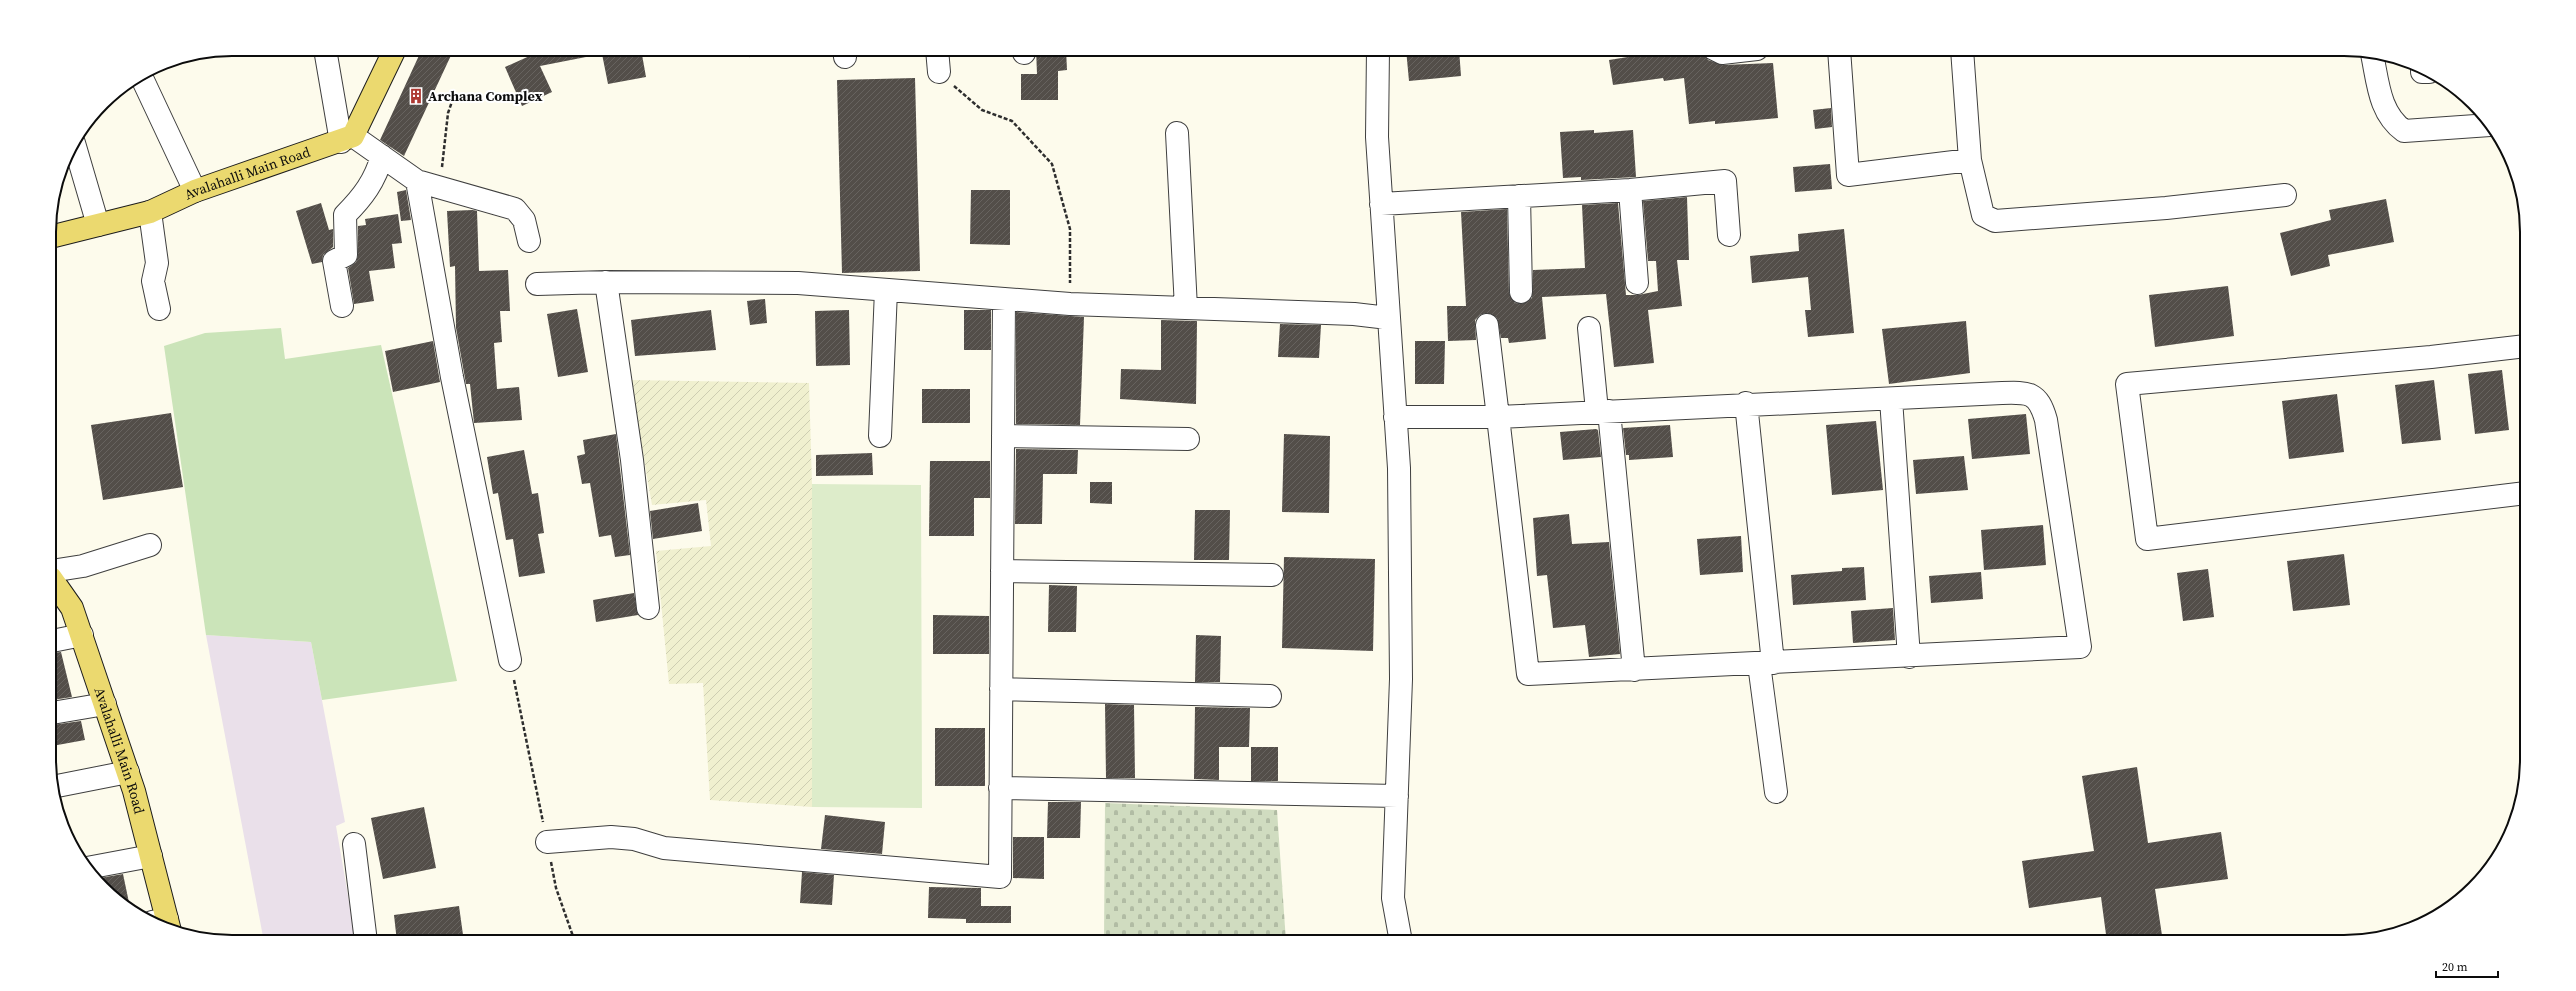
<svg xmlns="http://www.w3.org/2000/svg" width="2576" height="991" viewBox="0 0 2576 991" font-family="'Source Serif 4',serif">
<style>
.industrial{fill:#eae0ea}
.farmland{fill:url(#farmland-furrows)}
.green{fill:#cbe4b9}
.cemetery{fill:url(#cemetery-stones)}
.pitch{fill:#ddecca}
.building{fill:url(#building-hatch)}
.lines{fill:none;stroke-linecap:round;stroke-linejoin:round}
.minor-casing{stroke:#3f3f3f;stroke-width:24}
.major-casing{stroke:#1d1d1d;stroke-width:24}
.path{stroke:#2e2e2e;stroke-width:2.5;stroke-dasharray:4 2;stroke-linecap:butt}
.minor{stroke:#fff;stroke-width:22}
.major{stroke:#ebd96f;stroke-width:22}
.labels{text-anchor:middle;stroke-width:4;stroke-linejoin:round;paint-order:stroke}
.poi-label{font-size:14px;font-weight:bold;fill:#0c0c0c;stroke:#fff;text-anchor:start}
.street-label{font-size:14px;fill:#0c0c0c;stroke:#fff}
.rim{fill:none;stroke:#0c0c0c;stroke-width:2}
</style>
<defs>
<pattern id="farmland-furrows" width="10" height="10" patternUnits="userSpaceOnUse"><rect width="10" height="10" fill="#f0f0cf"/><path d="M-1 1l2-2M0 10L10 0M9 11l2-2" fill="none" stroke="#cdcdb1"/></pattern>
<pattern id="cemetery-stones" width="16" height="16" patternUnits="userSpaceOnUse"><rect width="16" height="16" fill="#d0dcc0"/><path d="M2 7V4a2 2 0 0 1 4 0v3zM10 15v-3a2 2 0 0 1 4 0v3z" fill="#b1bca4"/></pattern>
<pattern id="building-hatch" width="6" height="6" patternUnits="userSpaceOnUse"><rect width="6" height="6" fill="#534e49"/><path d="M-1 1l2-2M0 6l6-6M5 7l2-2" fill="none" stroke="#67635f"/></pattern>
</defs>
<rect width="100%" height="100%" fill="#fdfbec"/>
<path class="industrial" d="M206,635L311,642L345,822L336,826L356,942H264Z"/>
<path class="farmland" d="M630,380L809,383L812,484V807L710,800L703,683L669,684L656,551L711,546L706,500L652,505Z"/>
<path class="green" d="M281,328L285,359L381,345L457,681L322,700L311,642L206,635L164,346L205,333Z"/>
<path class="cemetery" d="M1105,803L1277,810L1286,942H1104Z"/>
<path class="pitch" d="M812,484L921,485L922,808L812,807Z"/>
<path class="building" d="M422,49H454L404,156L380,140Z
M545,49H585L586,57L540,66L552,92L522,106L505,67Z
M601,49H641L646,77L608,84Z
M1036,49H1066L1067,70L1058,71V100H1021V74H1037Z
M1406,49H1459L1461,76L1409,81Z
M1659,49H1702L1708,60L1723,65L1773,63L1778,118L1715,124V121L1689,124L1684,78L1664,81L1663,78L1613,85L1609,60L1659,52Z
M915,78L920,271L842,273L837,80Z
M1831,108L1832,127L1815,129L1813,110Z
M1594,130V133L1633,130L1636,177L1581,180V177L1563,178L1560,132Z
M1830,164L1832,189L1795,192L1793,167Z
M406,190L411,220L401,221L397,192Z
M971,190H1010V245L970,244Z
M1687,197L1689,260H1677L1682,306L1648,310L1654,363L1614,367L1606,294L1542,297L1546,339L1509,343L1508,338H1501L1497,318L1486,313L1480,315L1475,320L1476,340L1448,341L1447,306H1466L1461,212L1507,209L1509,293L1515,303L1522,304L1532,298L1533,270L1585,268L1582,205L1618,203L1626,295H1638L1658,291L1656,261H1648L1643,201Z
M2386,199L2394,242L2328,255L2330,266L2291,276L2280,233L2331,220L2329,210Z
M321,203L329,230L333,229V247L323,255L322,262L312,264L296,211Z
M473,210L477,211L479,271L508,270L510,311H500L502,342L494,343L497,389L519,387L522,420L474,423L470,384H466L456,328L455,266L450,267L447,211Z
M398,214L402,243L392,244L395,268L369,271L374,301L354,304L348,268L356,262L358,255V226L366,225L365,219Z
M1844,229L1854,333L1808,337L1805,310H1811L1808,277L1752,283L1750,256L1799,251L1798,234Z
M2228,286L2234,336L2155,347L2149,295Z
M765,299L767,323L750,325L747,301Z
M577,309L588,372L558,377L547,314Z
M711,310L716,350L635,356L631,320Z
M849,310L850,365L816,366L815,311Z
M964,310H991V350H964Z
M1016,312L1084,317L1080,425L1016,424Z
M1161,320L1197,321L1196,404L1120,399L1121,369L1161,370Z
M1966,321L1970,373L1889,384L1882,329Z
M1280,324L1321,325L1319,358L1278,357Z
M433,341L440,382L393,392L385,351Z
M1415,341H1445L1444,384H1415Z
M2502,370L2509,430L2475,434L2468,374Z
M2434,380L2441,440L2402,444L2395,385Z
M922,389H970V423H922Z
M2337,394L2344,452L2289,459L2282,401Z
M171,413L183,487L103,500L91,425Z
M2026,414L2030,454L1972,459L1968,419Z
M1876,421L1883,490L1832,495L1826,425Z
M1670,425L1673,457L1629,460V455H1626L1623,428Z
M1596,429L1598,430L1601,457L1563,460L1560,432Z
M616,434L630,555L615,557L611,535L599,537L590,483L582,484L577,456L585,454L583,440Z
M1284,434L1330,436L1329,513L1282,512Z
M1016,449L1078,450L1077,474H1043L1042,524H1015Z
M524,450L532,494L538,493L544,533L538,534L545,573L519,577L513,539L506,540L498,493L493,494L487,457Z
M872,453L873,475L816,476V455Z
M1964,456L1968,490L1916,494L1913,460Z
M930,461H990V498H974V536H929Z
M1090,482H1112V504L1090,503Z
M698,503L702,531L653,539L650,511Z
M1195,510H1230L1229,560H1194Z
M1569,514L1572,544L1609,542L1620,654L1589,657L1585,625L1553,628L1547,575L1537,576L1533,518Z
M2043,525L2046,565L1984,570L1981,530Z
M1741,536L1743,572L1700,575L1697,539Z
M2344,554L2350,605L2293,611L2287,561Z
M1284,557L1375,559L1373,651L1282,648Z
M1864,567L1866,600L1793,605L1791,575L1842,571V568Z
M2208,569L2214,617L2183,621L2177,573Z
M1981,572L1983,599L1931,603L1929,576Z
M1049,585L1077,586L1076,632H1048Z
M634,593L638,615L596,622L593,600Z
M1893,608L1895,640L1853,643L1851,611Z
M933,615L989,616V654H933Z
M1196,635L1221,636L1220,682H1195Z
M61,652L72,697L52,700V653Z
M1105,704L1134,705L1135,778H1106Z
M1195,707L1250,708L1249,747H1219V780L1194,779Z
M81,721L85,740L52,746V725Z
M935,728H985V786H935Z
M1251,747H1278V781H1251Z
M2137,767L2148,843L2221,832L2228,879L2155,889L2163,942H2107L2101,897L2029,908L2022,861L2094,851L2082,776Z
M1048,802H1081L1080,838H1047Z
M424,807L436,868L383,879L371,818Z
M825,815L885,822L882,854L821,849Z
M1013,837H1044V879L1013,878Z
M802,872L834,875L832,905L800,903Z
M123,874L131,912L94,879Z
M929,887L981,888V906H1011V923H966V919L928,918Z
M459,906L464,942H397L394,915Z"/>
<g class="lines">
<defs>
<path id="minor" d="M325,49L341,142
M844,49L845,57
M937,49L939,72
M1024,49V53
M1378,49L1377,137L1399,468L1401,679L1393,898L1401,942
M1714,49L1722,53L1757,49
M1839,49L1848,175L1970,160
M1962,49L1970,160L1983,215L1995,221L2166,208L2285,195
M2372,54C2378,82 2379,113 2404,131L2490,125
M2422,72H2429
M141,76L195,191
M1177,133L1186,308
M353,136L417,181L452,377L510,660
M74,143L98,225
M417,181L515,209L524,220L529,241
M1630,190L1637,283
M1519,196L1521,292
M1381,204L1630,190L1725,181L1729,235
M150,212L157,263L153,281L159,309
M606,282L632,460L648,608
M537,284L606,282L798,283L1070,304L1354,314L1388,318
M342,306L334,261L346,255L345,215C363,197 375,181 382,156
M1589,328L1597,411
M2526,346L2431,357L2127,384L2147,539L2526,493
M1891,399L1909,657
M1746,403L1773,663
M1609,411L1634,670
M1395,417H1498L1528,674L2080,647L2046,420C2038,392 2029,392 2002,393L1498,417L1487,325
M880,436L886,290
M1003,436L1188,439
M51,571L83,566L150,545
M1002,571L1272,575
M52,641L82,635
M1759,664L1776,792
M1001,689L1270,696
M52,713L105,704
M52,787L128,772
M1000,788L1397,796
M547,842L611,837L634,839L664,848L1000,877L1004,299
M354,844L366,942
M87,868L151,856
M152,922L167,919"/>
<g id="major">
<path id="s1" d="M50,237L150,212L195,191L353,136L395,49"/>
<path id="s2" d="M51,578L72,608L134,791L170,931"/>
</g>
</defs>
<use href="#minor" class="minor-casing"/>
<use href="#major" class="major-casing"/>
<path class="path" d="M736,49L752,57
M954,86L982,110L1012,121L1052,164L1070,229V283
M442,167L448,113L455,93
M514,680L543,822
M551,862L556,888L575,942"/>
<use href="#minor" class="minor"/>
<use href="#major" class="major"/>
</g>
<defs>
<symbol id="building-bare" viewBox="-9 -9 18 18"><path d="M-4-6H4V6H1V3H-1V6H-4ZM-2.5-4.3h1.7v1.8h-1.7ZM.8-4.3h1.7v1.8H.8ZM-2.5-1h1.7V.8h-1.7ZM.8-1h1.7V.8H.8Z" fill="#ad3932" stroke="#fff" stroke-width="2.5" paint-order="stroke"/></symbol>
</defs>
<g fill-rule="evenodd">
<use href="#building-bare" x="405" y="85" width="22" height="22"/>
</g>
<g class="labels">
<g class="poi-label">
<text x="428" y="101">Archana Complex</text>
</g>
<g class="street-label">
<text dy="5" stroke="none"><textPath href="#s1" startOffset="208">Avalahalli Main Road</textPath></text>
<text dy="5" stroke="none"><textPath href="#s2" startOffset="187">Avalahalli Main Road</textPath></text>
</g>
</g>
<path d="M0 0H2576V991H0ZM232 56H2344A176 176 0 0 1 2520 232V759A176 176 0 0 1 2344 935H232A176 176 0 0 1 56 759V232A176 176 0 0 1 232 56Z" fill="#fff" fill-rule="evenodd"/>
<path class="rim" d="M232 56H2344A176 176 0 0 1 2520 232V759A176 176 0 0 1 2344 935H232A176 176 0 0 1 56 759V232A176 176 0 0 1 232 56Z"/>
<path d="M2436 971v6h62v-6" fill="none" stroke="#0c0c0c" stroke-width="2"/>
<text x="2442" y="971" font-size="12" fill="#0c0c0c" stroke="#ffffff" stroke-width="3" paint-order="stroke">20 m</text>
</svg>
